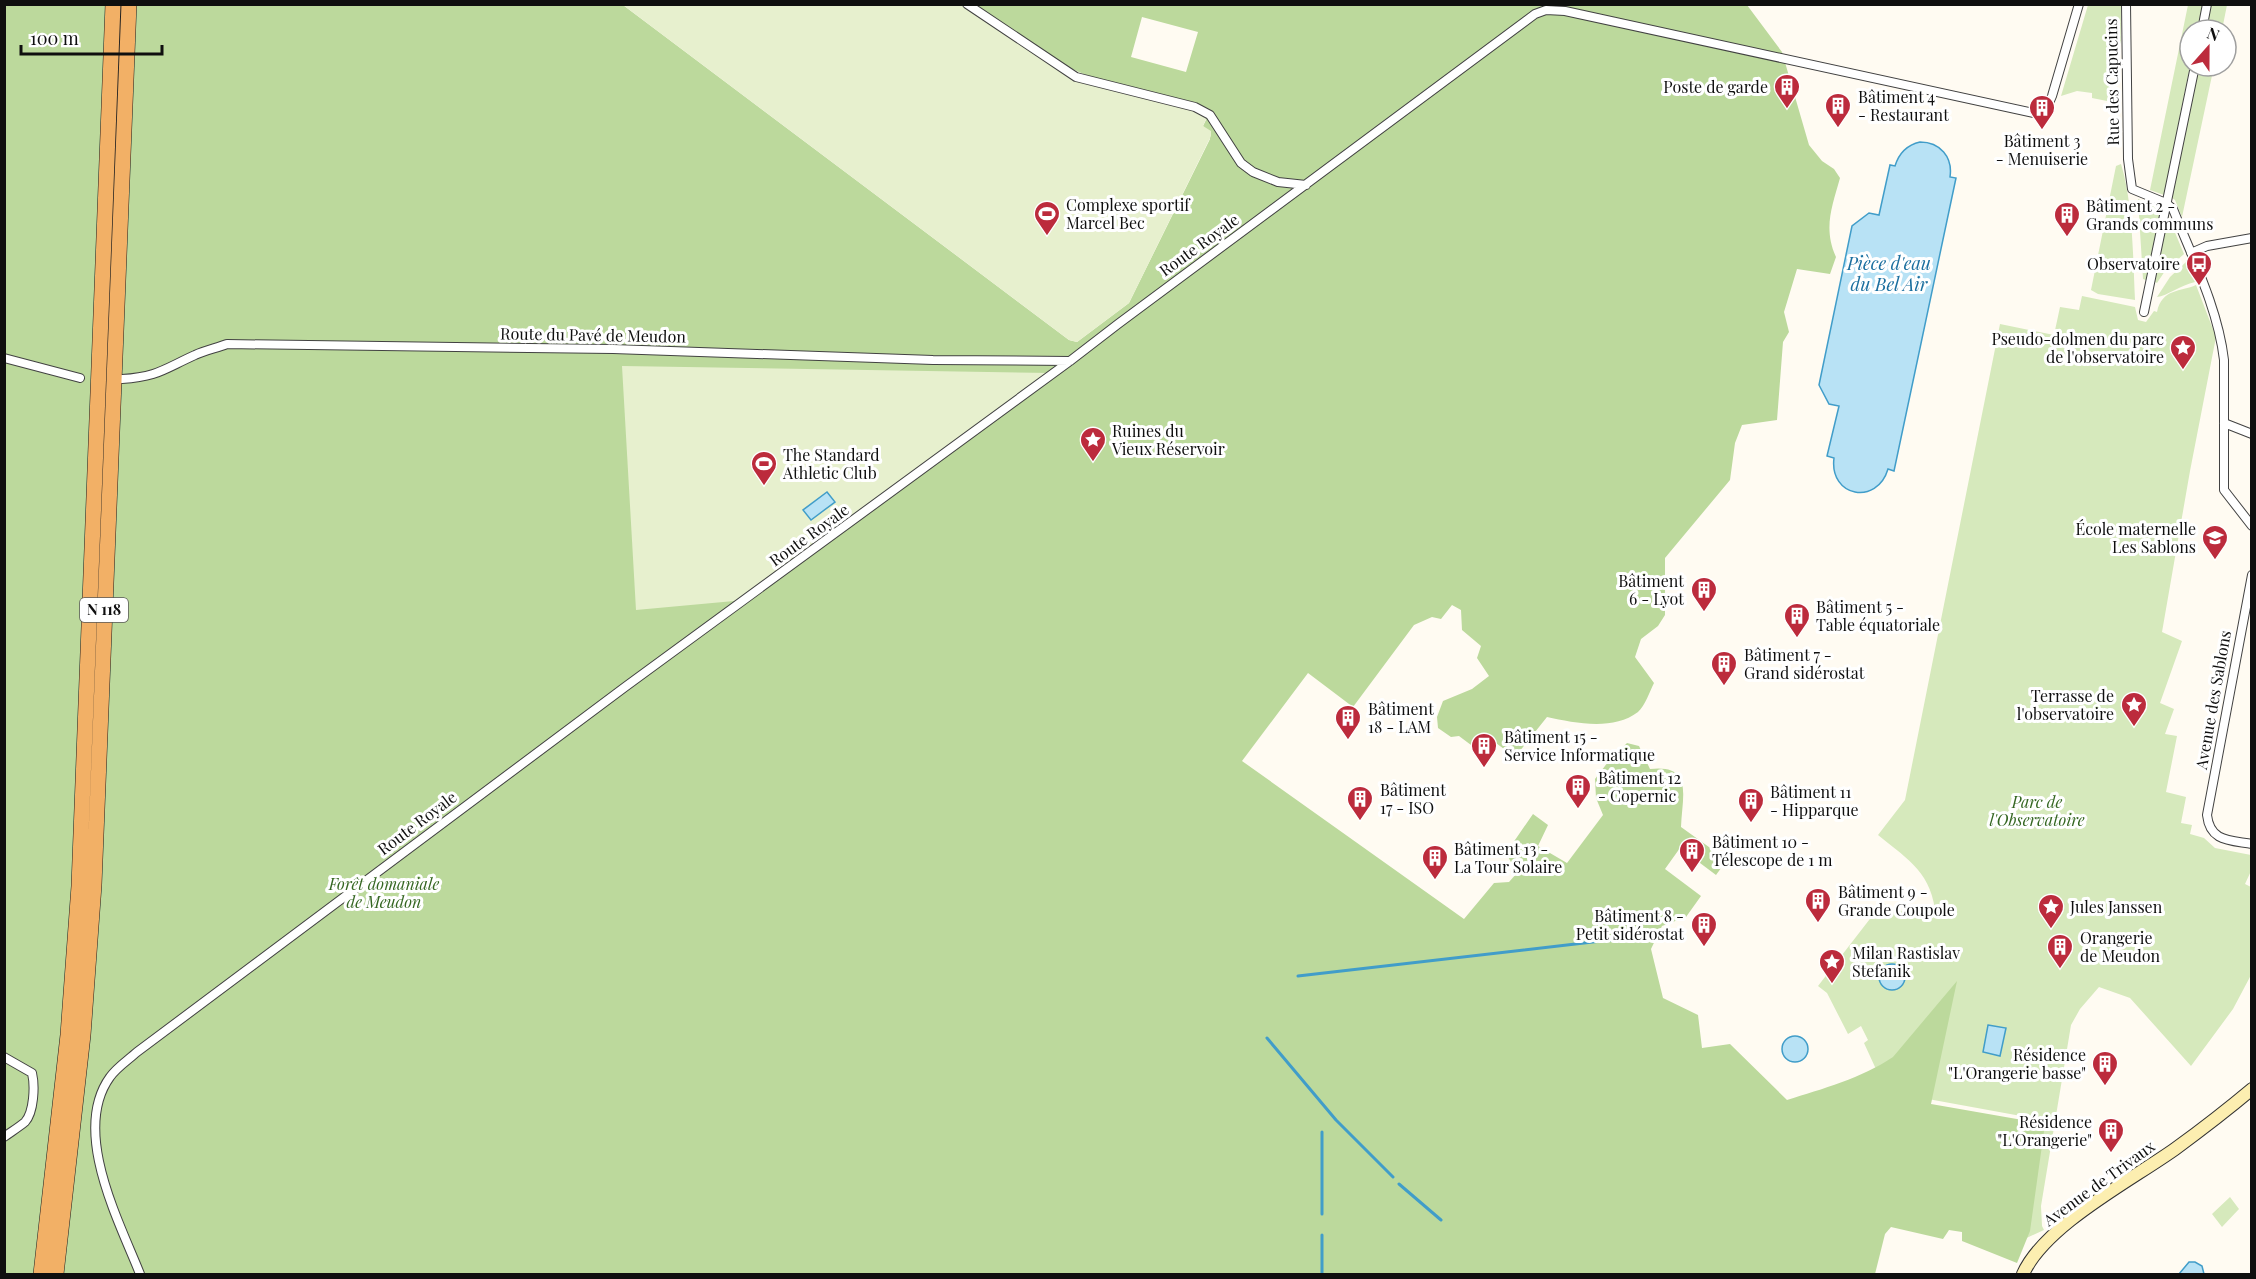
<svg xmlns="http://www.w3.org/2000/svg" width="2256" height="1279" viewBox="0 0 2256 1279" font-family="'Playfair Display',serif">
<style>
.green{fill:#d6e9bc}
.forest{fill:#bcd99c;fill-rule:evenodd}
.pitch{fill:#e7f0ce}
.water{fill:#b8e2f5;stroke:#419dc9;stroke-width:1.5}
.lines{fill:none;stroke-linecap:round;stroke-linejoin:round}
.stream{stroke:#419dc9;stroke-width:3}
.minor-casing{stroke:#424242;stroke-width:10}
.secondary-casing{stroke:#313131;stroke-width:14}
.trunk-casing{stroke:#202020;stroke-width:16}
.minor{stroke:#fff;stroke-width:8}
.secondary{stroke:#fceeb0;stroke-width:12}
.trunk{stroke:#f2b066;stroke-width:15}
.labels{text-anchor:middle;stroke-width:6;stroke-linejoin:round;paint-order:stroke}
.shield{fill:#fff;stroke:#575757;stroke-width:1.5}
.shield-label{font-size:15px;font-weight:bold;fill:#0f0f0f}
.street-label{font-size:16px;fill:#0f0f0f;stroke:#fff}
.poi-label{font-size:16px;fill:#0f0f0f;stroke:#fff;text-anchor:start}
.park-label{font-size:16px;font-style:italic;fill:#346621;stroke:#fff}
.water-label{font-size:18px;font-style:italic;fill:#1b6f9f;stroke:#fff}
</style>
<rect width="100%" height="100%" fill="#fffbf2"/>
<path class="green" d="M2088,5H2121V43L2116,48L2109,86L2112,92L2118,97L2117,103L2092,98V93L2077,91L2061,96Z
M2188,5H2203L2198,30H2190V66L2164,195L2150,190Z
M2211,5H2227L2222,30H2206Z
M2199,66H2214L2182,217L2175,200L2172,198Z
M2121,164C2133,202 2133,260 2135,300L2098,294L2091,290L2116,166Z
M2138,199L2161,209L2146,280L2143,279Z
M2168,216L2184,254L2165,271L2157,283L2155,282Z
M2186,262L2195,282C2181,285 2167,296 2157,297L2170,277Z
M2196,285L2216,337L2190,471L2162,632L2182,641L2160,703L2174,709L2165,734L2177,736L2166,792L2186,797L2181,823L2192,825L2190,834L2204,838L2215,848L2251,855V871L2245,884L2251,887V975L2233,1009L2191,1066L2130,998L2099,987L2080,1009L2071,1025L2041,1206L2042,1226L2044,1230L2005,1248L2032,1118L1928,1099L1885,1080L1875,1067L1864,1043L1868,1040L1861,1026L1848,1034L1827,993L1818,986L1883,902L1891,909L1936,917C1932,873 1910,861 1878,835L1905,800L2000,324L2054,335L2060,307L2079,310L2082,296L2135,307L2138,320L2146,322L2154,311L2157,312C2162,288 2181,292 2196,285Z
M2230,1197L2239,1209L2222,1227L2212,1214Z"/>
<path class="forest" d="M5,5H623L1069,340L1077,342L1129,303L1210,139L1203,126L1206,120L1204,116L1138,96L1141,89L1088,76L1070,68L974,5H1747L1782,52L1809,145L1822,161L1834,169L1840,178C1832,207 1823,228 1836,257L1830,274L1797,269L1784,312L1789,332L1783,342L1777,420L1742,425L1735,443L1730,480L1665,558V615L1658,626L1641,639L1635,657L1654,683C1650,691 1645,706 1638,712C1613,731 1575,723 1547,717L1515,757L1489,738L1479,751L1459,736L1451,737L1438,728L1437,717L1443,701L1472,689L1489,676L1477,658L1481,646L1462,630L1461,610L1452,605L1441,619L1432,617L1414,625L1353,707L1308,673L1242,761L1464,919L1494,883L1509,882L1517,873L1506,853L1533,814L1548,825L1538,846L1567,863L1603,815L1596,798L1595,779L1608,762L1627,743L1639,746L1650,769C1694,764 1682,796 1681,827L1727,860L1716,875L1680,848L1665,869L1701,896L1686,917L1662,926L1651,949L1663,998L1698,1015L1702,1048L1730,1044L1787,1100C1822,1089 1862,1078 1893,1057L1957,981L1931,1104L2045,1124L2030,1231L2017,1263L1962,1241V1232L1949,1230L1943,1239L1891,1227L1885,1234L1875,1274H5ZM1142,17L1198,32L1186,72L1131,57Z"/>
<path class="pitch" d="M623,5H974L1073,70L1088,76L1141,89L1139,95L1202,114L1206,119L1203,126L1211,131V136L1129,303L1077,342L1069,340Z
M622,366L1053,373L745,600L636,610Z"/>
<path class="water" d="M1920,142C1940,142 1953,157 1950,177L1956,178L1894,471L1888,469C1877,506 1829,497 1834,458L1827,456L1839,406L1829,404L1819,385L1852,226L1869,213L1879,215L1890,165L1895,166C1899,153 1907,145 1920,142Z
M827,492L835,502L811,520L803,510Z
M1879 977a13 13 0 1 1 26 0a13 13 0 1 1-26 0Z
M1988,1025L2006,1028L2000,1056L1983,1052Z
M1782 1049a13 13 0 1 1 26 0a13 13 0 1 1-26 0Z
M2189,1262H2195L2202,1266L2204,1274H2179Z"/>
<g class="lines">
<path class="stream" d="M1298,976L1627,938
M1267,1038L1336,1120L1393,1177
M1322,1132V1214
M1399,1184L1441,1220
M1322,1274V1235"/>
<defs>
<path id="minor" d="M967,4L1076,77L1195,107L1210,115L1241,163L1253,172L1278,182L1306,185
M2126,4L2128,159L2132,189L2166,203L2173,209C2192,257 2218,308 2224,360V490L2252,526
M2202,30L2207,4
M2191,253L2207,246L2252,238
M2144,312L2195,66
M4,358L80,378
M122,379C157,377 164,369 195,355C205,350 217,348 227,344L613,349L933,360L1070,361
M2224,423L2252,434
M2252,575L2207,815C2210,842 2230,840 2252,844
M4,1057L32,1073C35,1086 34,1112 25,1122C19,1127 11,1132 4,1137
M140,1274C119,1221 71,1131 110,1077C116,1068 128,1060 137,1052L625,687L1070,361L1118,324L1535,14L1546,10L1565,11L2034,113C2046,111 2048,106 2052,96L2079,4"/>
<path id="secondary" d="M2023,1274C2045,1225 2130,1181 2175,1149C2201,1130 2227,1110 2252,1089"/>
<path id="trunk" d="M41,1274L68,1035L79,886L113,4
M56,1274L83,1035L94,885L129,4"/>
</defs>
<use href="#minor" class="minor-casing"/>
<use href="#secondary" class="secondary-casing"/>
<use href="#trunk" class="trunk-casing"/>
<use href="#minor" class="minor"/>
<use href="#secondary" class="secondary"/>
<use href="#trunk" class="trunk"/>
</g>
<defs>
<symbol id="building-pin" viewBox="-11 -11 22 30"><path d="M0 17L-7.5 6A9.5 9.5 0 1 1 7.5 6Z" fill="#bc2b3c" stroke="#fff"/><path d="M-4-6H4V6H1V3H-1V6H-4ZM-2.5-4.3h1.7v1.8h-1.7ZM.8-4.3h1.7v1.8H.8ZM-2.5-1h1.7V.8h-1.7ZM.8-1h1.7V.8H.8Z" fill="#fff"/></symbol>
<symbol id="stadium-pin" viewBox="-11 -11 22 30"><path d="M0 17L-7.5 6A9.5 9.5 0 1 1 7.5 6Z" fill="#bc2b3c" stroke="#fff"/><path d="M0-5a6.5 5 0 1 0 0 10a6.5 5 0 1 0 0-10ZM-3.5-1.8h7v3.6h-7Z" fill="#fff"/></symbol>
<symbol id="bus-pin" viewBox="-11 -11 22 30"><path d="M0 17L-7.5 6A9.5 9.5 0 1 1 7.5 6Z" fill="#bc2b3c" stroke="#fff"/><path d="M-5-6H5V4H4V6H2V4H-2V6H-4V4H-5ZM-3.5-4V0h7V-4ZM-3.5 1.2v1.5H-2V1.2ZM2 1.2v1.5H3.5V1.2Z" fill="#fff"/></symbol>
<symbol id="sight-pin" viewBox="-11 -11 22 30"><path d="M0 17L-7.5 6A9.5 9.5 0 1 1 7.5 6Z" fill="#bc2b3c" stroke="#fff"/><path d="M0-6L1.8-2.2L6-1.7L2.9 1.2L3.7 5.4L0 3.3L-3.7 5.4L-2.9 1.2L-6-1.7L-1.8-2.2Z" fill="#fff"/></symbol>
<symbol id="school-pin" viewBox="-11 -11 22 30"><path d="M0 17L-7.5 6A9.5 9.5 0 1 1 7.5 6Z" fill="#bc2b3c" stroke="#fff"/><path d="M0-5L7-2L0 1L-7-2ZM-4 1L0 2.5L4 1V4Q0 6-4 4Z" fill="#fff"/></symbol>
</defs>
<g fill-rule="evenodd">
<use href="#building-pin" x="1772" y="72" width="30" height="40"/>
<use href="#building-pin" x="1823" y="91" width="30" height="40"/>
<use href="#building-pin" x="2027" y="93" width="30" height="40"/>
<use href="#stadium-pin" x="1032" y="199" width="30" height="40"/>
<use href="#building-pin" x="2052" y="200" width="30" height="40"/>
<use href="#bus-pin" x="2184" y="249" width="30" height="40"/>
<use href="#sight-pin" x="2168" y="333" width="30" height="40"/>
<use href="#sight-pin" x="1078" y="425" width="30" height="40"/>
<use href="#stadium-pin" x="749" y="449" width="30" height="40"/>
<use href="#school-pin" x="2200" y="523" width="30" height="40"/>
<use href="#building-pin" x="1689" y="575" width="30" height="40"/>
<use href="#building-pin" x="1782" y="601" width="30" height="40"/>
<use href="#building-pin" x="1709" y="649" width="30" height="40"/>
<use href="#sight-pin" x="2119" y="690" width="30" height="40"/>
<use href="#building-pin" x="1333" y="703" width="30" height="40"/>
<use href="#building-pin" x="1469" y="731" width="30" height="40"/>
<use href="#building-pin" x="1563" y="772" width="30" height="40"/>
<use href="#building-pin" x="1345" y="784" width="30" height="40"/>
<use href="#building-pin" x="1736" y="786" width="30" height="40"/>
<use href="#building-pin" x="1677" y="836" width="30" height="40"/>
<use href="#building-pin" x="1420" y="843" width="30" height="40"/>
<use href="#building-pin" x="1803" y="886" width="30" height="40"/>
<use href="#sight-pin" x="2036" y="892" width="30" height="40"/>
<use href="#building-pin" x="1689" y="910" width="30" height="40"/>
<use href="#building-pin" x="2045" y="932" width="30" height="40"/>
<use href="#sight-pin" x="1817" y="947" width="30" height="40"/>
<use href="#building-pin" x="2090" y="1049" width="30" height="40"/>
<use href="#building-pin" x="2096" y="1116" width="30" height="40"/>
</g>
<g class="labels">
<rect class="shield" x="80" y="598" width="48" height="24" rx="4.5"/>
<g class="shield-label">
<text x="104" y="615">N 118</text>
</g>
<g class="street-label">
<text transform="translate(2112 82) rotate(-91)" y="6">Rue des Capucins</text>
<text transform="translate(1199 245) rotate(-36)" y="6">Route Royale</text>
<text transform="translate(593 335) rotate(1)" y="6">Route du Pavé de Meudon</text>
<text transform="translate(809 535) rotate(-36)" y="6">Route Royale</text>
<text transform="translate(2213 700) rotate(-80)" y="6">Avenue des Sablons</text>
<text transform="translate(417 823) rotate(-37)" y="6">Route Royale</text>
<text transform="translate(2099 1183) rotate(-36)" y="6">Avenue de Trivaux</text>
</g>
<g class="poi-label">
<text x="1768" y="93" text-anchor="end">Poste de garde</text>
<text x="1858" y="103">Bâtiment 4<tspan x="1858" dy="18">- Restaurant</tspan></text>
<text x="2042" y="147" text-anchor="middle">Bâtiment 3<tspan x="2042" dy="18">- Menuiserie</tspan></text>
<text x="1066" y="211">Complexe sportif<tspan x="1066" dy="18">Marcel Bec</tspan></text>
<text x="2086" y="212">Bâtiment 2 -<tspan x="2086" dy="18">Grands communs</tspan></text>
<text x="2180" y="270" text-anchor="end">Observatoire</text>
<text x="2164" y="345" text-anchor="end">Pseudo-dolmen du parc<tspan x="2164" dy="18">de l'observatoire</tspan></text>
<text x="1112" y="437">Ruines du<tspan x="1112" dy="18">Vieux Réservoir</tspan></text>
<text x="783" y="461">The Standard<tspan x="783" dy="18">Athletic Club</tspan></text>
<text x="2196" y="535" text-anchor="end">École maternelle<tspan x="2196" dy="18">Les Sablons</tspan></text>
<text x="1684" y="587" text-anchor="end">Bâtiment<tspan x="1684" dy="18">6 - Lyot</tspan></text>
<text x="1816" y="613">Bâtiment 5 -<tspan x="1816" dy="18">Table équatoriale</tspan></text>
<text x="1744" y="661">Bâtiment 7 -<tspan x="1744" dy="18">Grand sidérostat</tspan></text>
<text x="2114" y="702" text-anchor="end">Terrasse de<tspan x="2114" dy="18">l'observatoire</tspan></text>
<text x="1368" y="715">Bâtiment<tspan x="1368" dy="18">18 - LAM</tspan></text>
<text x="1504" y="743">Bâtiment 15 -<tspan x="1504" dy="18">Service Informatique</tspan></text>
<text x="1598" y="784">Bâtiment 12<tspan x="1598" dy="18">- Copernic</tspan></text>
<text x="1380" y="796">Bâtiment<tspan x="1380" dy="18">17 - ISO</tspan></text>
<text x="1770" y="798">Bâtiment 11<tspan x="1770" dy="18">- Hipparque</tspan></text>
<text x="1712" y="848">Bâtiment 10 -<tspan x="1712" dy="18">Télescope de 1 m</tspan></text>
<text x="1454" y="855">Bâtiment 13 -<tspan x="1454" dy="18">La Tour Solaire</tspan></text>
<text x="1838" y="898">Bâtiment 9 -<tspan x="1838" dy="18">Grande Coupole</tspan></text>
<text x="2070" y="913">Jules Janssen</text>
<text x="1684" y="922" text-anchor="end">Bâtiment 8 -<tspan x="1684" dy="18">Petit sidérostat</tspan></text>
<text x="2080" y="944">Orangerie<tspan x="2080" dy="18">de Meudon</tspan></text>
<text x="1852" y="959">Milan Rastislav<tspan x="1852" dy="18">Stefanik</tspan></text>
<text x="2086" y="1061" text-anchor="end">Résidence<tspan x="2086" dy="18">"L'Orangerie basse"</tspan></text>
<text x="2092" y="1128" text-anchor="end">Résidence<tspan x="2092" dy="18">"L'Orangerie"</tspan></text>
</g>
<g class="park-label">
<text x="2037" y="808">Parc de<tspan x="2037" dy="18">l'Observatoire</tspan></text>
<text x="384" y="890">Forêt domaniale<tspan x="384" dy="18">de Meudon</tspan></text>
</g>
<g class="water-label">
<text x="1889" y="270">Pièce d'eau<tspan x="1889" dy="21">du Bel Air</tspan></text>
</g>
</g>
<rect width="2256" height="1279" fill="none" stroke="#0f0f0f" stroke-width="12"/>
<g transform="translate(2208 48) rotate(21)"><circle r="28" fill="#ffffff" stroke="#9f9f9f" stroke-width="1.5"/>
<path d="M0-4.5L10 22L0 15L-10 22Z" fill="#bc2b3c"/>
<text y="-9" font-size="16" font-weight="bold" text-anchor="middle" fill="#0f0f0f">N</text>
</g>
<path d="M21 45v9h141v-9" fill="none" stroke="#0f0f0f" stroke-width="3"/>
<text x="30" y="45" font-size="18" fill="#0f0f0f" stroke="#ffffff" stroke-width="4.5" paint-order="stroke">100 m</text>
</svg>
